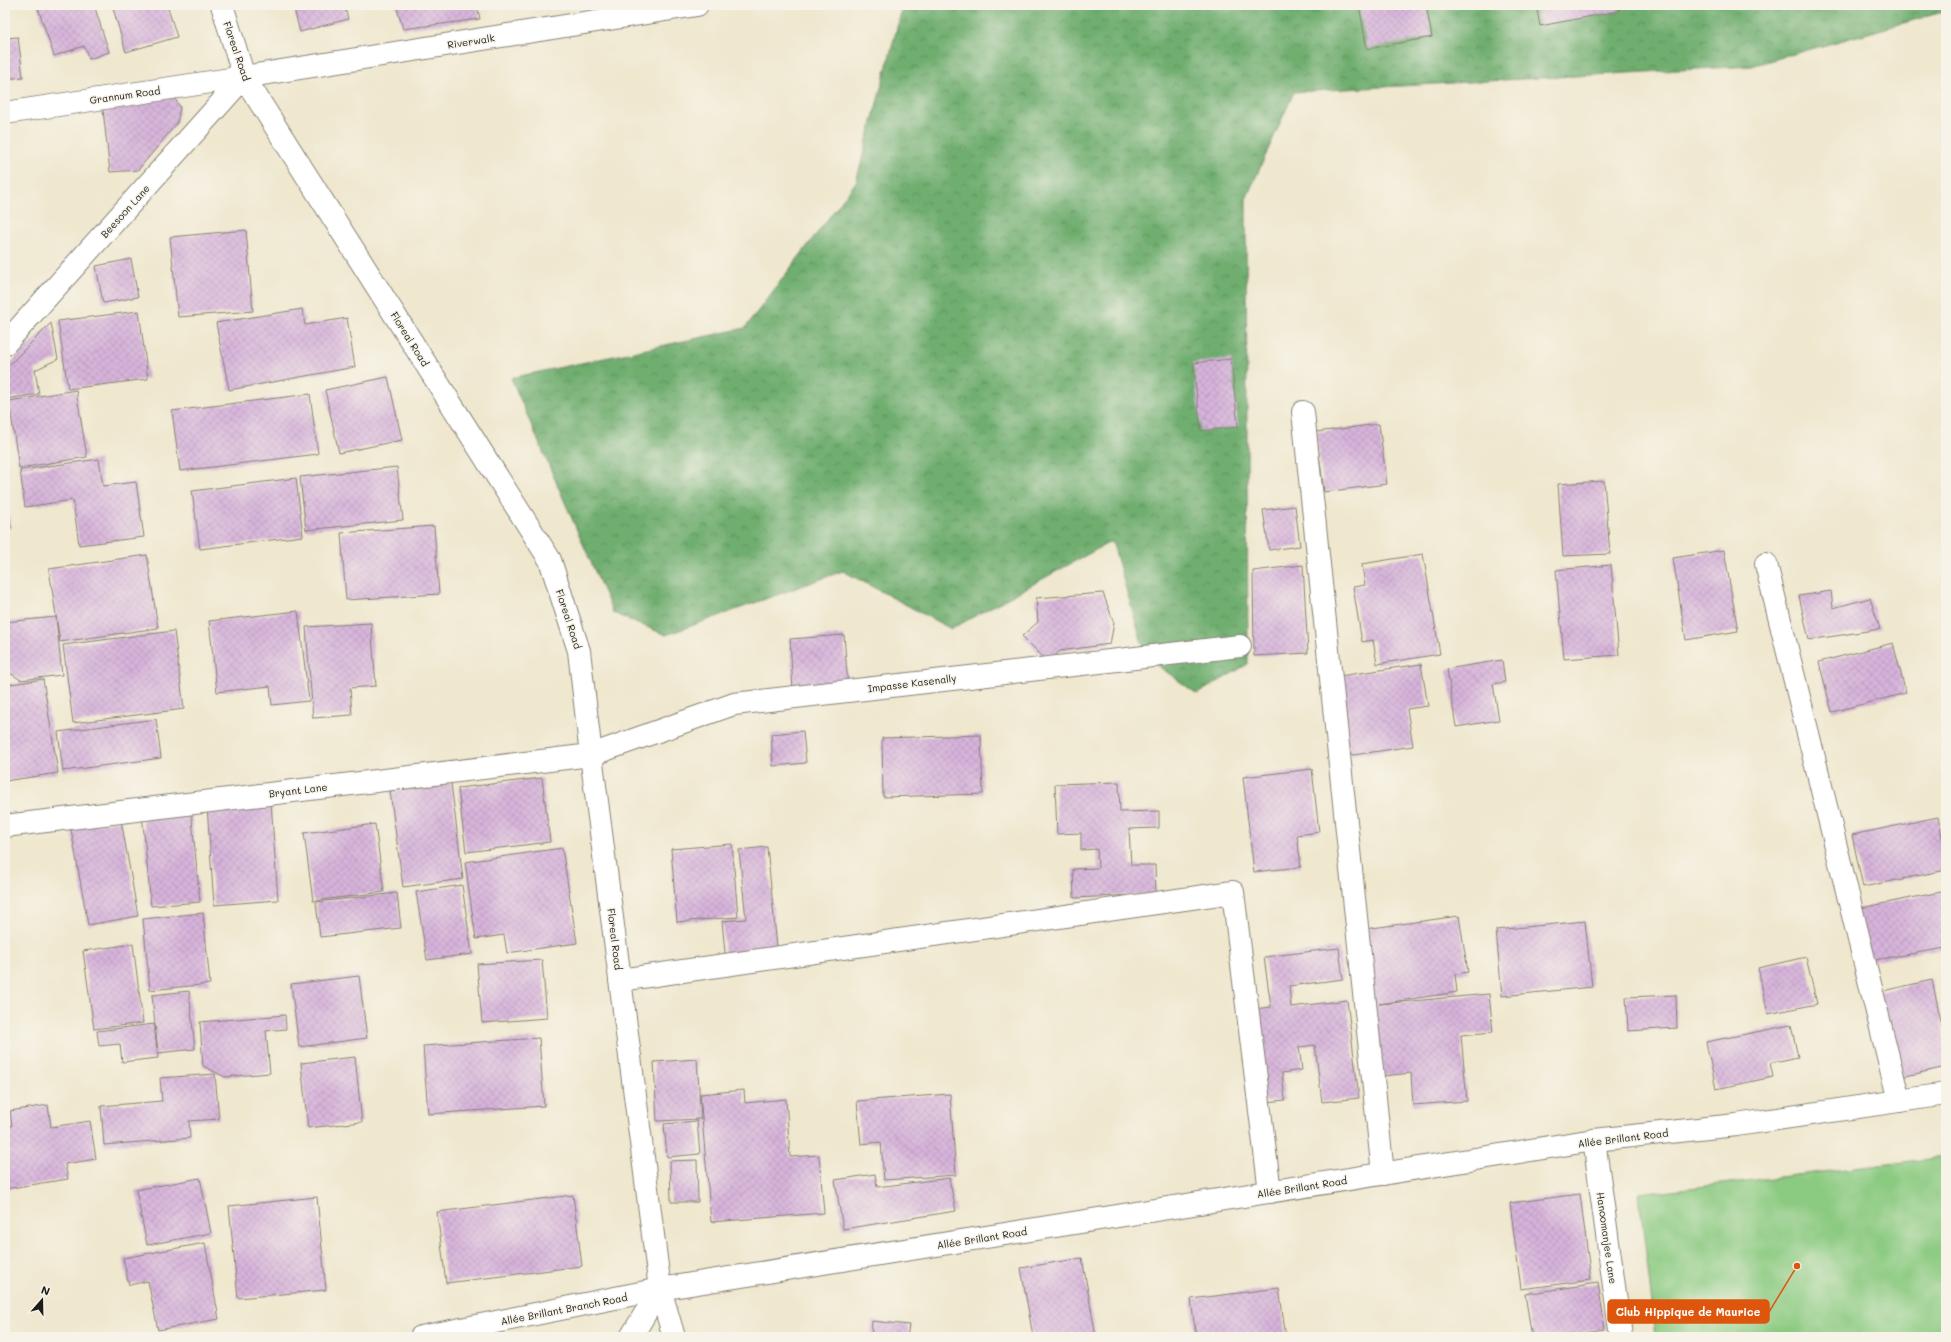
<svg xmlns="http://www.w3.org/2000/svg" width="1951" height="1342" viewBox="0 0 1951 1342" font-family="Mali,sans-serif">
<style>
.forest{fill:url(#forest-crowns);stroke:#466546}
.pitch{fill:#8bca81;stroke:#54734e}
.building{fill:url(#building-cross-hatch)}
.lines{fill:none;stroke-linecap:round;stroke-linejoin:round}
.street-casing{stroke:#868275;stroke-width:24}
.secondary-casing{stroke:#868275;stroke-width:24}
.street{stroke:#fff;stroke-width:22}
.secondary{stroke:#fff;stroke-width:22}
.labels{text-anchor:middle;stroke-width:3;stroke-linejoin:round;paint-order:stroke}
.street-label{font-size:10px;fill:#1c1c1c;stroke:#f7f3e8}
.leader{fill:none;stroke:#de560d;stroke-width:1.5}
.callout-dot{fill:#de560d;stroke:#f7f3e8;stroke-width:1.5}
.callout{fill:#de560d;stroke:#de560d;stroke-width:1.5}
.callout-label{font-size:11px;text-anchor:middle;font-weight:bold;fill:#fff}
</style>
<defs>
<pattern id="forest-crowns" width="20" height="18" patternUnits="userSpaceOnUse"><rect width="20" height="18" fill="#70ae6f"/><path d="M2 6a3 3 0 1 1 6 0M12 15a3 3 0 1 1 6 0" fill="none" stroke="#5b8d5a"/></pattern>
<pattern id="building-cross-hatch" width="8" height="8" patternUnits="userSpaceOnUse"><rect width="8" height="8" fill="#d7b4db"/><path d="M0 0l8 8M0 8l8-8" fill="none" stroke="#b89abb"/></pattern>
</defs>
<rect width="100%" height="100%" fill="#f7f3e8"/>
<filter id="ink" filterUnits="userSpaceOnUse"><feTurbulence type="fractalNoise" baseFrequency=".025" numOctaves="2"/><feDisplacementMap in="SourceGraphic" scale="8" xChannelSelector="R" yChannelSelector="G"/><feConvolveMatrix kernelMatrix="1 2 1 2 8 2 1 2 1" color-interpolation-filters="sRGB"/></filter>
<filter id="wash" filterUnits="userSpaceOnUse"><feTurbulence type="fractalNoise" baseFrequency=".012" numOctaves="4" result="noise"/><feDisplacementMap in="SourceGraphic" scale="16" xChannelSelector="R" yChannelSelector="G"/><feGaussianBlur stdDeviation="0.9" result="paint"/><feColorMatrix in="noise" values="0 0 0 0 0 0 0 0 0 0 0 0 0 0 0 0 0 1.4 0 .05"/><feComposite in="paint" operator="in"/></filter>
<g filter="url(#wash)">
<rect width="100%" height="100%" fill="#efe7ce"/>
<path class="forest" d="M903,5H1946V11L1751,66L1294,92L1246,199L1248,664L1197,694L1146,657L1112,541L951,629L843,571L666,635L613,613L511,378L745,328L856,182Z"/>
<path class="pitch" d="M1946,1157V1337H1656L1639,1194Z"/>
<g id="blocks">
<path class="building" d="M37,5H94L109,52L89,59L84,46L54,56Z
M112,5H167L177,37L126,52Z
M293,5H344L348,19L300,32Z
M396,5H477L480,19L403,29Z
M1359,5H1426L1432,37L1367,49Z
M1536,5H1618L1619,11L1540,26Z
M18,37L23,77L5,79V38Z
M172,94L180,107L177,123L138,170L110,172L102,101Z
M246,230L253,311L178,317L170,237Z
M131,259L138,297L103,303L96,266Z
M302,309L305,325L347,318L355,367L229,390L216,323Z
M139,311L148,379L68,389L58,321Z
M51,323L58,359L35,370L39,394L5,399V369Z
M1231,359L1238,427L1201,431L1193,363Z
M388,377L402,440L339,453L325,390Z
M76,390L87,457L19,468L9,401Z
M310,394L318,454L180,471L172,411Z
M1379,424L1387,484L1324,492L1316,432Z
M99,459L103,486L136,482L144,537L79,545L73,500L25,507L20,470Z
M397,467L403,520L306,530L300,477Z
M296,478L303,536L200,549L192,491Z
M1604,481L1610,554L1563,556L1558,484Z
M5,497L11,528L5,529Z
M1295,506L1300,546L1269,550L1263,510Z
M434,526L439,594L346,600L341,533Z
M1724,550L1738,631L1686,640L1673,558Z
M1423,554L1440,654L1377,664L1373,640L1362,642L1353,587L1365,585L1362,564Z
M147,555L158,628L60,642L49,569Z
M1303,565L1308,653L1254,656L1253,571Z
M1611,565L1619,655L1564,659L1556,570Z
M1831,591L1833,608L1870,598L1880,629L1809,640L1799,596Z
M1103,593L1114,623L1110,644L1060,651L1048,662L1022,636L1038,622L1036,598Z
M298,611L309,701L272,705L270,686L217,692L209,621Z
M56,617L62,675L21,680L5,670V622Z
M371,623L376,686L350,688L352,715L313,718L306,627Z
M174,631L184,709L73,723L63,645Z
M844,635L848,687L793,691L790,639Z
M1893,643L1906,693L1832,712L1819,662Z
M1502,660L1505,682L1493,684L1499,720L1456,727L1447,669Z
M1421,664L1428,706L1407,709L1413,746L1353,755L1337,744L1326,678Z
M43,679L58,773L5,781V685Z
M156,719L161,758L63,771L58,732Z
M803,731L806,763L773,766L771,734Z
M981,735L983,794L883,797L882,738Z
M1312,769L1319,832L1297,835L1301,867L1254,872L1243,777Z
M542,778L550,842L466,852L458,788Z
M1119,782L1120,812L1159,811V828L1129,829L1131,865H1155L1156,894L1074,898L1073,869L1098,868L1097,849L1081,850V833L1057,834L1055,784Z
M451,783L463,879L403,887L390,791Z
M271,802L278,900L214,905L207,806Z
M191,809L200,902L151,906L142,813Z
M1938,817L1943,842L1946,841V870L1863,887L1852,835Z
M121,820L138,916L88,925L71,829Z
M375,824L384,892L313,901L304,833Z
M732,844L738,917L677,922L671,849Z
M767,847L778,958L726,963L722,921L746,919L739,850Z
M562,848L577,943L507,953L504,935L476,939L465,862Z
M462,885L472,954L427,960L416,892Z
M1946,891V948L1868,961L1856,909Z
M397,893L401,928L320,937L316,902Z
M203,913L210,984L150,990L143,919Z
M1459,916L1468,972L1455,974L1457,992L1379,1004L1489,994L1493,1032L1461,1035L1467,1101L1413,1105L1411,1073L1373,1077L1365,929Z
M1585,921L1592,987L1502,996L1496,930Z
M133,944L143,1023L94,1029L83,951Z
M1339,948L1343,979L1289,986L1291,1007L1347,1000L1359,1098L1322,1102L1315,1045L1299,1047L1302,1070L1282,1073L1285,1100L1257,1103L1246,1010L1271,1007L1264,957Z
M1806,957L1817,1004L1768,1014L1758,968Z
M542,960L547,1018L482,1023L477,964Z
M359,976L367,1038L299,1047L291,984Z
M1932,980L1946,1044V1067L1897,1078L1878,992Z
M189,991L195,1049L158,1053L152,995Z
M1676,995L1677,1028L1628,1031L1626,997Z
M285,1015L286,1029L266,1031L270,1073L225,1077L203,1066L200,1022Z
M154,1024L158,1058L122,1062L120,1044L99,1046L97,1031Z
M1791,1025L1798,1057L1770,1063L1773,1077L1716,1089L1706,1042Z
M539,1038L544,1106L428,1114L423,1046Z
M355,1057L362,1122L308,1128L301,1063Z
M697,1059L701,1119L657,1121L654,1062Z
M215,1074L219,1119L189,1121L190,1138L104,1145L101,1106L162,1101L160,1078Z
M744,1090L745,1103L786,1099L790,1157L819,1155L824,1213L711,1222L700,1094Z
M950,1094L956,1175L884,1180L881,1142L861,1144L857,1101Z
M48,1105L51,1127L90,1121L96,1159L65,1164L68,1179L5,1189V1128L12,1126L10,1111Z
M697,1121L700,1154L667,1157L664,1124Z
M697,1160L698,1202H671L670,1161Z
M875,1174L877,1187L949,1178L956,1211L843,1229L835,1180Z
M200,1178L211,1233L147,1245L136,1190Z
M1580,1194L1591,1280L1521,1289L1510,1203Z
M573,1195L582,1266L446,1283L437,1212Z
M317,1197L326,1290L238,1298L229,1206Z
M205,1243L219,1319L158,1330L148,1281L129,1285L123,1258Z
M1082,1258L1096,1337H1033L1021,1268Z
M1598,1283L1605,1329L1552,1337H1532L1525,1294Z
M1279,1288L1286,1337H1196L1191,1299Z
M872,1321L909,1325L907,1337H871Z"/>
</g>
</g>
<g filter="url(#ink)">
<use href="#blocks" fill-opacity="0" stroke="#868275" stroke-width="1"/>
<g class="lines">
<defs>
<path id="street" d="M5,113L244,77L697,5
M5,344L244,77
M1303,412L1383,1174
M1766,564L1899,1101
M5,826L591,755L734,704L1240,646
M620,980L1233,892L1270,1192
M1594,1140L1621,1337"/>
<path id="secondary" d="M222,5L244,77L550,560L579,651L591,755L660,1289L674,1337
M421,1337L660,1289L1594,1140L1736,1125L1946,1094
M631,1337L660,1289"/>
</defs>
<use href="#street" class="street-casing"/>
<use href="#secondary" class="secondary-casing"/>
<use href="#street" class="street"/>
<use href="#secondary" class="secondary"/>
</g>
</g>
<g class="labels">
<g class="street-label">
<text transform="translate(471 41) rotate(-9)" y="4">Riverwalk</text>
<text transform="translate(237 51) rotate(71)" y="4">Floreal Road</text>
<text transform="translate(125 95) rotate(-8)" y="4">Grannum Road</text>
<text transform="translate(125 211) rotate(-48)" y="4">Beesoon Lane</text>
<text transform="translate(410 339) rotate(58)" y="4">Floreal Road</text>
<text transform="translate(569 619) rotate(72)" y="4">Floreal Road</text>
<text transform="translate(912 683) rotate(-7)" y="4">Impasse Kasenally</text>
<text transform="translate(298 790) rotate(-7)" y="4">Bryant Lane</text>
<text transform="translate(615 939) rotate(83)" y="4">Floreal Road</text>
<text transform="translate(1623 1138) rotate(-7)" y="4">Allée Brillant Road</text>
<text transform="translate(1302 1187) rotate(-9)" y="4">Allée Brillant Road</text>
<text transform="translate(982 1238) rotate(-9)" y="4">Allée Brillant Road</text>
<text transform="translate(1607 1238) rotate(82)" y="4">Hanoomanjee Lane</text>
<text transform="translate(564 1309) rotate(-11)" y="4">Allée Brillant Branch Road</text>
</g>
</g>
<path class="leader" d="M1797 1266L1769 1312"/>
<circle class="callout-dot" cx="1797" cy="1266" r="4"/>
<rect class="callout" x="1608" y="1300" width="161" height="23" rx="4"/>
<g class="callout-label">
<text x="1688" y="1316">Club Hippique de Maurice</text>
</g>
<rect width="1951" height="1342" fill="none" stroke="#f7f3e8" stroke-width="20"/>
<g transform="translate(42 1300) rotate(20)" stroke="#f7f3e8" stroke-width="3" paint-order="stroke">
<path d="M0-3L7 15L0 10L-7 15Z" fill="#1c1c1c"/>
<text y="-6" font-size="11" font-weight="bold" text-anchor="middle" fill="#1c1c1c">N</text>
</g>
</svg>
